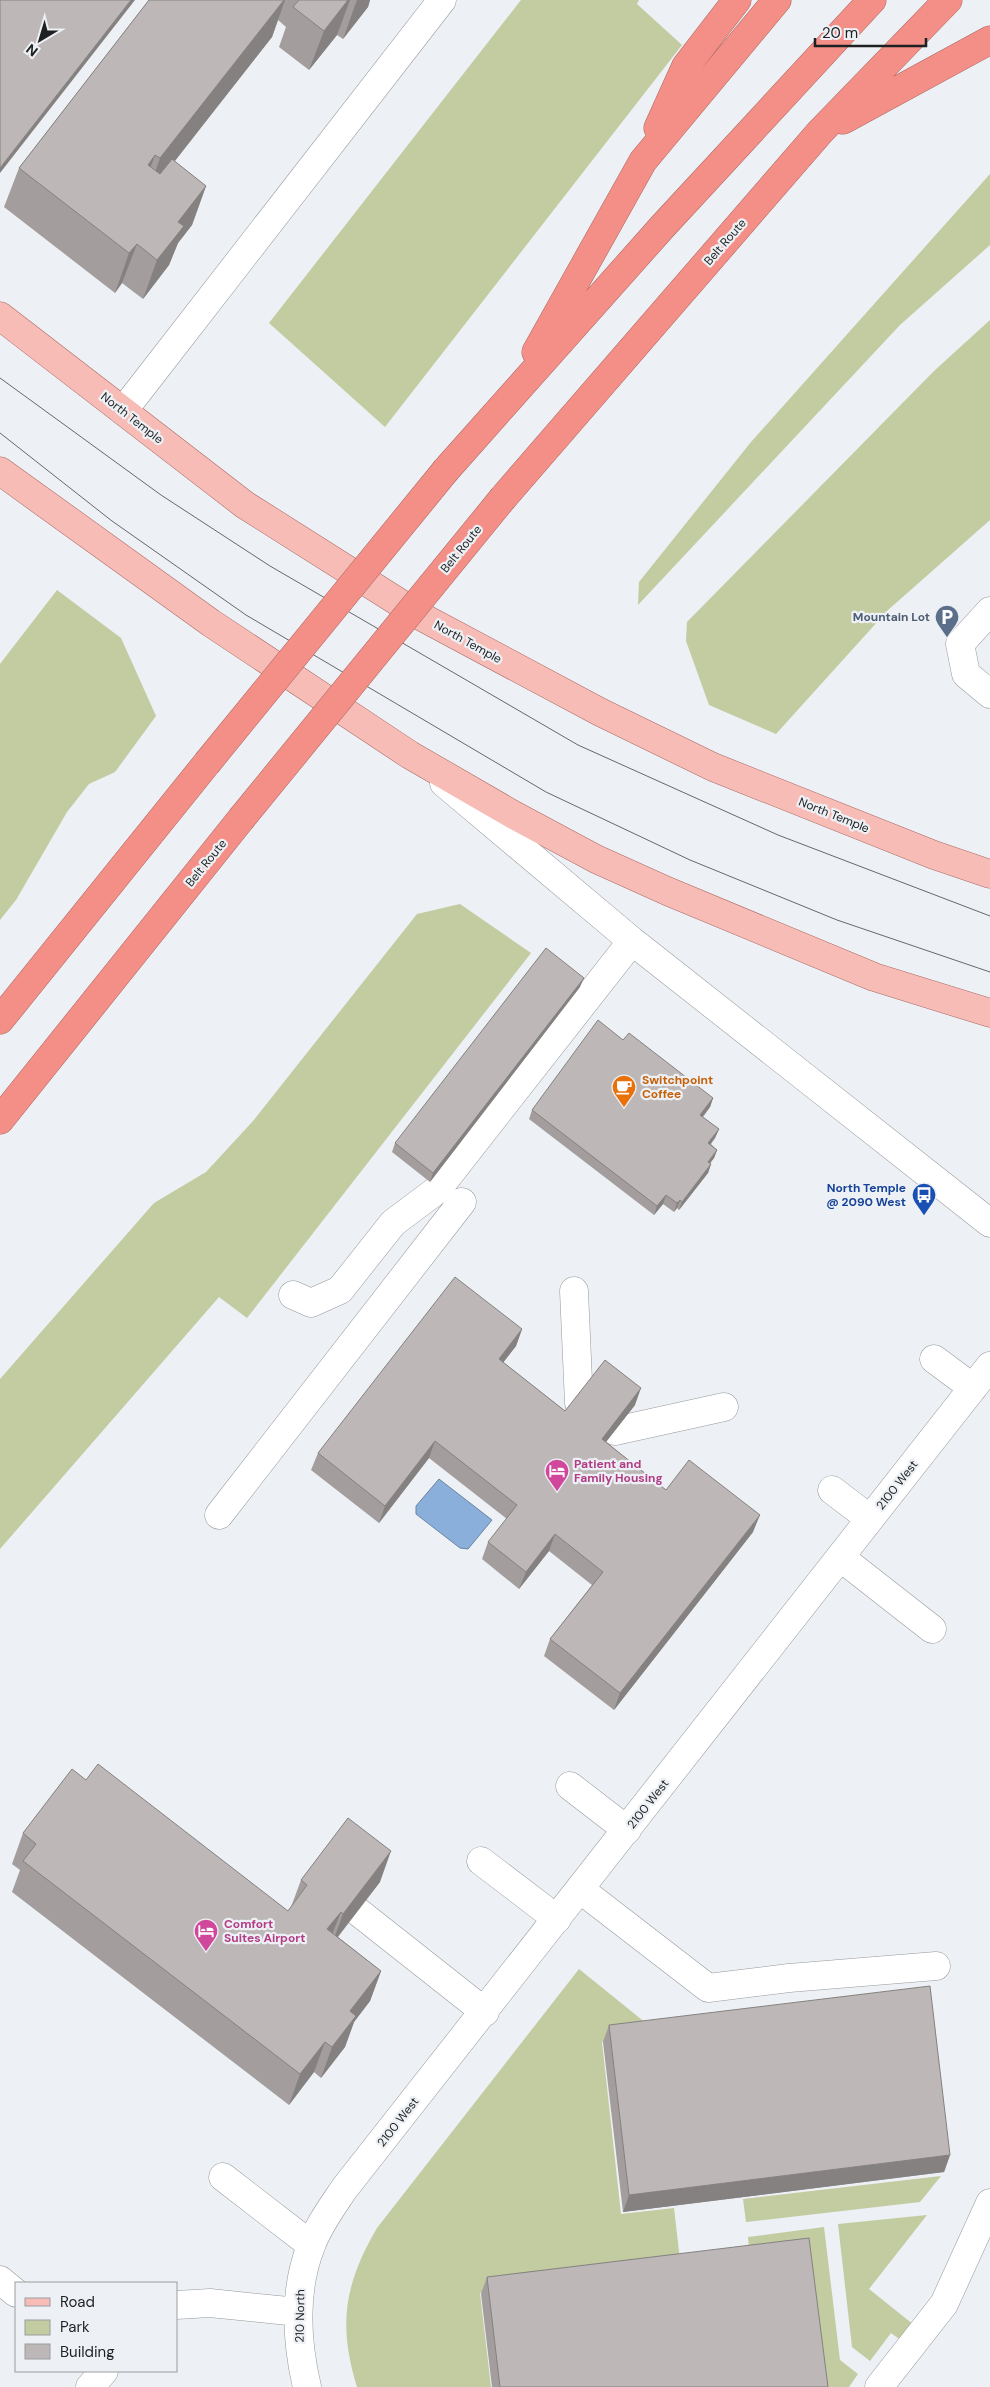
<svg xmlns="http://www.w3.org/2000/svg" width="990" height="2387" viewBox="0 0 990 2387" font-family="'DM Sans',sans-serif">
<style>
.green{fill:#c3cba1}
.water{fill:#8bafdb;stroke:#6a84a3}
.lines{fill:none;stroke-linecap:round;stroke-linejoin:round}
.minor-casing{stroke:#96999c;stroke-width:29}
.major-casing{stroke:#a96863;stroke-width:29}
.highway-casing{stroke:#a96863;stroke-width:29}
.minor{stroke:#fff;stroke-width:28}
.major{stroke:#f8bcb7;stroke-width:28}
.highway{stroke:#f48f87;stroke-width:28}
.tram{stroke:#66696b;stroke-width:1}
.highway-bridge-casing{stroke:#a96863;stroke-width:29;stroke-linecap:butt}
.highway-bridge{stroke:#f48f87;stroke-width:28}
.wall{fill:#a39e9d}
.shaded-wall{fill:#848180}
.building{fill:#bdb8b7;stroke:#848180}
.labels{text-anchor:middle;stroke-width:4.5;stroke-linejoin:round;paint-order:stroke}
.street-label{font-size:12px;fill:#1e2021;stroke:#edf0f4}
.service-label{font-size:12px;font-weight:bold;fill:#4e5e75;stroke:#edf0f4;text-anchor:end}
.food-label{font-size:12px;font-weight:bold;fill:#c56008;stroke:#edf0f4;text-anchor:start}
.transit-label{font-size:12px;font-weight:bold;fill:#164399;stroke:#edf0f4;text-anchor:end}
.hotel-label{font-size:12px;font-weight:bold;fill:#b23c85;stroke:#edf0f4;text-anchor:start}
</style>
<rect width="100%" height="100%" fill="#edf0f4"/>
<path class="green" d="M521,0H639L637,4L682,45L385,427L269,323Z
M990,174V245L900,325L638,605L639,582L751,442Z
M990,320V520L888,610L776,734L709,705L686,641L687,622L934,371Z
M57,590L121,638L156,716L115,772L89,784L67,812L16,900L0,920V664Z
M460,904L531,953L247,1318L219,1297L0,1549V1379L154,1203L206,1172L253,1121L417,914Z
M579,1969L657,2032L602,2042L621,2214L674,2208L681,2269L480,2293L491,2387H357C338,2324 344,2285 377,2228Z
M941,2176L920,2202L746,2222L743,2199Z
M927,2215L869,2289L914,2325L902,2341L891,2333L870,2361L852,2347L838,2224Z
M824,2227L840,2360L858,2374L849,2387H824L750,2261L748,2237Z"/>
<path class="water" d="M439,1479L492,1520L468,1549L460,1548L416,1514V1506Z"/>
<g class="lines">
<defs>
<path id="minor" d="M123,411L442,0
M990,611L960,644L966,674L990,694
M444,783L632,941L990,1223
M574,1291L579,1403
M293,1295L311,1303L340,1290L393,1223L437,1190L632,941
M934,1359L973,1388
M615,1431L724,1407
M832,1490L870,1519
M219,1515L462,1202
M840,1557L932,1629
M570,1786L627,1830
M481,1861L557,1919
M581,1890L708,1988L789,1978L936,1966
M357,1911L485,2012
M223,2177L311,2245
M0,2280L16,2293
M176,2305L210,2303L298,2312
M90,2387L104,2371
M307,2387C296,2340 293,2292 311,2246C318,2226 332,2207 344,2189L990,1366
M879,2387L944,2304L990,2203"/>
<path id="major" d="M0,316L245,505L422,617L600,712L713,767L934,855L990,874
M0,471L211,623L410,755L512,814L596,859L667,891L874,977L990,1013"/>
<path id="highway" d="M843,120L990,40
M658,128L686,66L737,0
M536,352L643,161L777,0
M446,470L663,226L872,0
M503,498L820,132L948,0
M0,1020L207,763
M0,1120L241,819"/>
</defs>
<use href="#minor" class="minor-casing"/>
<use href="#major" class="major-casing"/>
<use href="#highway" class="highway-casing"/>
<use href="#minor" class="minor"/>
<use href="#major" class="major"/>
<use href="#highway" class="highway"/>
<path class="tram" d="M0,378L161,495L270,566L578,745L778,835L990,916
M0,433L112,521L246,615L546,792L690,860L837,920L990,972"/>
<defs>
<path id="highway-bridge" d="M207,763L446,470
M241,819L503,498"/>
</defs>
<use href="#highway-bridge" class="highway-bridge-casing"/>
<use href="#highway-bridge" class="highway-bridge"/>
</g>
<path class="wall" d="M149,0H370L368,7L343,39L337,35L309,70L279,47L286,27L278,20L272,37L174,161L206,186L192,225L178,243L169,265L143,299L122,283L115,293L4,207L19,168Z
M580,987L430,1182L392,1152L395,1143Z
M713,1098L710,1107L703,1117L719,1129L715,1138L711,1144L717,1150L714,1158L710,1163L711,1164L708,1173L679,1210L677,1208L674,1212L663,1204L654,1215L529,1119L532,1110Z
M522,1329L516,1346L503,1362L565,1411L635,1405L606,1442L666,1490L753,1532L614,1710L544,1656L550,1639L592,1585L549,1551L519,1589L482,1559L488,1542L507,1519L429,1458L379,1523L311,1470L318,1453Z
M86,1780L288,1911L291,1907L301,1880L380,1882L338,1937L381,1971L370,2001L354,2022L345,2047L321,2078L314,2072L289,2105L12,1892L20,1870L12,1864L23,1833Z
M609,2025L950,2155L944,2172L623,2212L603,2042Z
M487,2277L828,2387H492L481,2294Z"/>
<path class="shaded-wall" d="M131,0H135L0,173V168Z
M284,0H285L272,37L146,198L160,158Z
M348,0H350L337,35L309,70L324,31Z
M357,0H370L368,7L343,39Z
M155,155L141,194L148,165Z
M206,186L192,225L178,243L169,265L143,299L157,260L178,222Z
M137,244L122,283L115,293L129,253Z
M584,978L580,987L430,1182L433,1173Z
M713,1098L710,1107L697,1124L700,1115Z
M719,1129L715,1138L705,1151L708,1143Z
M717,1150L714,1158L705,1170L708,1162Z
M711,1164L708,1173L679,1210L682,1202Z
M666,1195L663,1204L654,1215L657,1206Z
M680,1200L677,1208L674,1212L677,1203Z
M522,1329L516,1346L493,1376L499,1359Z
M641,1388L635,1405L595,1456L602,1439Z
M435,1441L429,1458L379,1523L385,1506Z
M760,1515L753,1532L614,1710L620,1693Z
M555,1534L549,1551L519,1589L526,1572Z
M391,1851L380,1882L332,1944L343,1914Z
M341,1912L329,1942L327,1929Z
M381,1971L370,2001L354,2022L345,2047L321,2078L332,2047L350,2011Z
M325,2042L314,2072L289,2105L300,2074Z
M950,2155L944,2172L623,2212L629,2195Z"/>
<path class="building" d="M0,0H131L0,168Z
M149,0H284L160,158L155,155L148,165L160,174L172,159L206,186L178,222L184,226L157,260L137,244L129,253L19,168Z
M299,0H348L324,31L293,7Z
M546,948L584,978L433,1173L395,1143Z
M598,1020L623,1040L629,1033L713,1098L700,1115L719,1129L708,1143L717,1150L708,1162L711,1164L682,1202L680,1200L677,1203L666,1195L657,1206L532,1110Z
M455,1277L522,1329L499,1359L565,1411L605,1360L641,1388L602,1439L666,1490L689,1460L760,1515L620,1693L550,1639L603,1572L555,1534L526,1572L488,1542L517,1505L435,1441L385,1506L318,1453Z
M98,1764L288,1911L307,1885L301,1880L348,1818L391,1851L343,1914L341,1912L327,1929L381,1971L350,2011L356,2016L332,2047L325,2042L300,2074L23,1861L36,1844L23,1833L72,1769L86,1780Z
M930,1986L950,2155L629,2195L609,2025Z
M809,2238L828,2387H500L487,2277Z"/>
<defs>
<symbol id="parking-pin" viewBox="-11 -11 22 30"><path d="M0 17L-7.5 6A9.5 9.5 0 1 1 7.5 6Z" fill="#5c6f8a" stroke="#edf0f4"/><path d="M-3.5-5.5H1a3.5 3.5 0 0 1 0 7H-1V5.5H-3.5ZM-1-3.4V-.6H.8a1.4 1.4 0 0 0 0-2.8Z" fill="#fff"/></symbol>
<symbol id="cafe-pin" viewBox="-11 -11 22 30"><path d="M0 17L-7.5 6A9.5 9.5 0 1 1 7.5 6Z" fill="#e8710a" stroke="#edf0f4"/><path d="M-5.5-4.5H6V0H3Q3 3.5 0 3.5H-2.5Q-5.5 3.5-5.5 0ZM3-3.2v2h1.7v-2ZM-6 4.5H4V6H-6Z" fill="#fff"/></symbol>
<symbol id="bus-pin" viewBox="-11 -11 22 30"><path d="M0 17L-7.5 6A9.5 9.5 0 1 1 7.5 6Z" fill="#1a4fb4" stroke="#edf0f4"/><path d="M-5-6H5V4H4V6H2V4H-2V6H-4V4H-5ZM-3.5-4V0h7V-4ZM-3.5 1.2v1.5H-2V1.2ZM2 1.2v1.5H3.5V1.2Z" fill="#fff"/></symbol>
<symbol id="hotel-pin" viewBox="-11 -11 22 30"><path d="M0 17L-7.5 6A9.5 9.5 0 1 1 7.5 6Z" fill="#d1479c" stroke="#edf0f4"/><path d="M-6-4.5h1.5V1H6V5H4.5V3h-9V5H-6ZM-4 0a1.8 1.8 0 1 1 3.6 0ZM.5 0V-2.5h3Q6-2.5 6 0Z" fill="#fff"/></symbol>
</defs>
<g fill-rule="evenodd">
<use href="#parking-pin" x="933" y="603" width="28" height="38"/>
<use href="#cafe-pin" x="610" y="1073" width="28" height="38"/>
<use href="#bus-pin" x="910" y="1181" width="28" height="38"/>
<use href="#hotel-pin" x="543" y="1457" width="28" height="38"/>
<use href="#hotel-pin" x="192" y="1917" width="28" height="38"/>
</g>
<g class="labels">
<g class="street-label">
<text transform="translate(725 242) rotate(-49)" y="4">Belt Route</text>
<text transform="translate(132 418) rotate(38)" y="4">North Temple</text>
<text transform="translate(461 549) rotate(-51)" y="4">Belt Route</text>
<text transform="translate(468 642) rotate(29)" y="4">North Temple</text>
<text transform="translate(834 815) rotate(22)" y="4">North Temple</text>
<text transform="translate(206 863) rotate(-51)" y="4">Belt Route</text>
<text transform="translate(897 1485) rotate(-52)" y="4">2100 West</text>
<text transform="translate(648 1804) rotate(-52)" y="4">2100 West</text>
<text transform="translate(398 2122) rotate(-52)" y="4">2100 West</text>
<text transform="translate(300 2316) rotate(-89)" y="4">210 North</text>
</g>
<g class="service-label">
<text x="930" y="621">Mountain Lot</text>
</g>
<g class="food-label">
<text x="642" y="1084">Switchpoint<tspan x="642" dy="14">Coffee</tspan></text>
</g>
<g class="transit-label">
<text x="906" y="1192">North Temple<tspan x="906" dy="14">@ 2090 West</tspan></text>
</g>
<g class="hotel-label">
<text x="574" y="1468">Patient and<tspan x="574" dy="14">Family Housing</tspan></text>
<text x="224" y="1928">Comfort<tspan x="224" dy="14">Suites Airport</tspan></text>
</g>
</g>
<rect x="15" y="2282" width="162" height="90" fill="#edf0f4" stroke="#9a9da0"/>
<rect x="25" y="2298" width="25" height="8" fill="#f8bcb7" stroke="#9a9da0"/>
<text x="60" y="2307" font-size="15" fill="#1e2021">Road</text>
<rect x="25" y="2320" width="25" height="15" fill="#c3cba1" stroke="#9a9da0"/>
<text x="60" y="2332" font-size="15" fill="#1e2021">Park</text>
<rect x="25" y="2344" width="25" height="15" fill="#bdb8b7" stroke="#9a9da0"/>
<text x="60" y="2357" font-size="15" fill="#1e2021">Building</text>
<g transform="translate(40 40) rotate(218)" stroke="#edf0f4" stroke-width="4" paint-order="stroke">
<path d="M0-4L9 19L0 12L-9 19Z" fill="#1e2021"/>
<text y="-8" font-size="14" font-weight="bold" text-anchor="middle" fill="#1e2021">N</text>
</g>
<path d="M815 38v8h111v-8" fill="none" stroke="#1e2021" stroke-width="2.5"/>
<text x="822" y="38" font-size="15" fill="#1e2021" stroke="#edf0f4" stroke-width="4" paint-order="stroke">20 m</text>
</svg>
